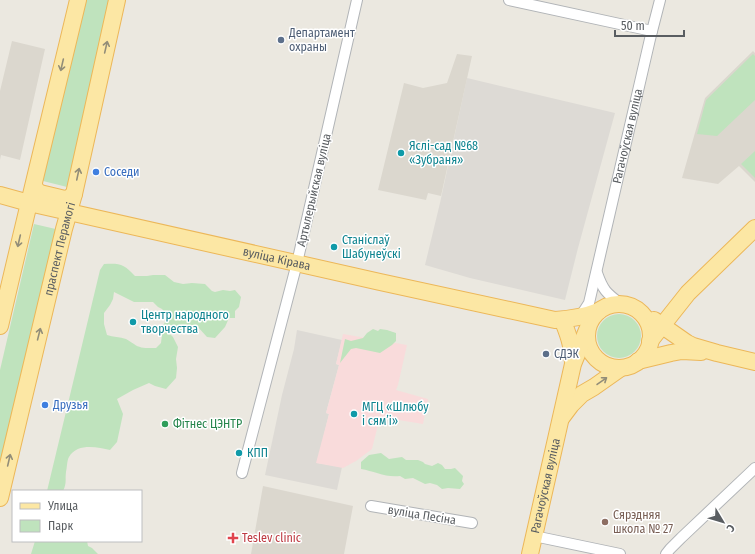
<svg xmlns="http://www.w3.org/2000/svg" width="755" height="554" viewBox="0 0 755 554" font-family="'Fira Sans Condensed',sans-serif">
<style>
.industrial{fill:#dddad5}
.education{fill:#dbd7ce}
.medical{fill:#f9dbdb}
.green{fill:#bfe3bd;fill-rule:evenodd}
.lines{fill:none;stroke-linecap:round;stroke-linejoin:round}
.minor-casing{stroke:#b1b4b7;stroke-width:12}
.primary-casing{stroke:#ecb759;stroke-width:18}
.minor{stroke:#fff;stroke-width:10}
.primary{stroke:#fce7a4;stroke-width:16}
.oneway{stroke:#928d78}
.service-dot{fill:#5c6f8a;stroke:#fff;stroke-width:1.5}
.culture-dot{fill:#0f9aa8;stroke:#fff;stroke-width:1.5}
.shop-dot{fill:#3f7fe0;stroke:#fff;stroke-width:1.5}
.leisure-dot{fill:#2e9e5b;stroke:#fff;stroke-width:1.5}
.education-dot{fill:#8d6e63;stroke:#fff;stroke-width:1.5}
.health-dot{fill:#e0444e;stroke:#fff;stroke-width:1.5}
.labels{text-anchor:middle;stroke-width:3;stroke-linejoin:round;paint-order:stroke}
.service-label{font-size:12px;fill:#4e5e75;stroke:#fff;text-anchor:start}
.street-label{font-size:12px;fill:#595d61;stroke:#fff}
.culture-label{font-size:12px;fill:#0d838f;stroke:#fff;text-anchor:start}
.shop-label{font-size:12px;fill:#366cbe;stroke:#fff;text-anchor:start}
.leisure-label{font-size:12px;fill:#27864d;stroke:#fff;text-anchor:start}
.education-label{font-size:12px;fill:#785e54;stroke:#fff;text-anchor:start}
.health-label{font-size:12px;fill:#be3a42;stroke:#fff;text-anchor:start}
</style>
<rect width="100%" height="100%" fill="#ebe8e0"/>
<path class="industrial" d="M467,78L615,113L578,248L565,300L470,278L425,265L440,203Z
M297,330L342,340L336,364L339,365L326,413L329,414L317,463L342,467L337,490L265,475L282,395L294,349Z"/>
<path class="education" d="M12,41L45,49L20,160L1,155L0,160V91Z
M753,51L755,53V182L739,166L718,184L682,178L705,98Z
M457,54L472,56L441,196L428,193L426,200L378,190L404,83L423,88L447,83Z
M263,486L353,506L344,554H251Z"/>
<path class="medical" d="M343,334L407,345L398,385L396,390L428,399L423,424L380,417L372,449L356,461L343,468L316,463L329,414L326,413L339,365L336,364Z"/>
<path class="green" d="M85,0H111L67,187L43,181Z
M753,54L755,56V100L717,136L697,134L706,100Z
M755,151V178L741,164Z
M34,224L60,230L0,477V370Z
M104,264C120,263 124,264 135,276H147L153,275H165L174,282L183,284L192,283L205,284L212,291L215,292L223,290L230,291L235,290L241,297L239,307L235,311V318H229L225,327L215,338L207,337L197,326L184,334L173,331L169,333L173,337L178,347L176,359L177,368L176,378L166,389L155,386L149,383L133,390L117,399L123,414L117,442L110,450C97,447 77,443 69,457C67,460 67,468 66,472C65,480 67,483 63,491H47L100,270ZM114,292L134,302H153L158,307L162,309L168,316L163,326L161,343L156,348C149,348 140,349 134,344C131,342 129,341 126,339C120,337 113,337 107,335L104,324V313L110,305L113,299Z
M597 336a22 22 0 1 1 44 0a22 22 0 1 1-44 0Z
M373,329L378,331L380,329L387,330L396,333V341L392,345L380,353L356,348L351,349L340,363L345,339L351,341L363,338L367,333Z
M381,453L389,459L402,457L406,460H418L423,462L425,464L432,466L438,463L442,465L445,469H451L455,468L463,476L462,481L464,484L460,489L448,488L442,489L437,485L430,483L425,484L413,478L405,479L400,476C386,478 374,471 361,469V462L369,455Z
M35,541H87L88,546L92,548L98,554H31Z"/>
<g class="lines">
<defs>
<g id="minor">
<path d="M509,0L652,31"/>
<path d="M597,273C603,290 606,293 621,304"/>
<path id="s1" d="M580,317L589,303L650,39L660,0"/>
<path d="M242,473L297,263L357,0"/>
<path d="M371,506L472,523"/>
<path d="M534,536L620,554"/>
<path d="M666,554L670,549L681,538L755,468"/>
</g>
<g id="primary">
<path d="M34,185L36,190L40,193L65,199L69,198L74,194"/>
<path id="s2" d="M0,195L29,203L380,282L555,320C571,319 584,317 599,311"/>
<circle cx="619" cy="336" r="32"/>
<path d="M654,320L687,343L693,346L717,353L755,362"/>
<path d="M564,324C570,339 572,347 573,363"/>
<path d="M0,326C25,217 52,109 78,0"/>
<path d="M650,341L688,293L755,228"/>
<path d="M638,361L671,353L682,351L701,352"/>
<path d="M562,417L571,405L582,394L594,387L621,368"/>
<path id="s3" d="M0,498L64,229L74,194L117,0"/>
<path id="s4" d="M530,554L573,364L587,330"/>
</g>
</defs>
<use href="#minor" class="minor-casing"/>
<use href="#primary" class="primary-casing"/>
<use href="#minor" class="minor"/>
<use href="#primary" class="primary"/>
</g>
<defs><path id="oneway-shaft" d="M-6 0H5M1.5-3L5.5 0L1.5 3" fill="none" stroke-width="1.6" stroke-linecap="round" stroke-linejoin="round"/></defs>
<g class="oneway">
<use href="#oneway-shaft" transform="translate(106 47) rotate(-77)"/>
<use href="#oneway-shaft" transform="translate(62 65) rotate(103)"/>
<use href="#oneway-shaft" transform="translate(78 174) rotate(-78)"/>
<use href="#oneway-shaft" transform="translate(19 241) rotate(103)"/>
<use href="#oneway-shaft" transform="translate(39 334) rotate(-76)"/>
<use href="#oneway-shaft" transform="translate(602 381) rotate(-35)"/>
<use href="#oneway-shaft" transform="translate(9 460) rotate(-77)"/>
</g>
<g class="service-dot">
<circle cx="281" cy="40" r="4"/>
<circle cx="546" cy="354" r="4"/>
</g>
<g class="culture-dot">
<circle cx="401" cy="153" r="4"/>
<circle cx="334" cy="247" r="4"/>
<circle cx="133" cy="322" r="4"/>
<circle cx="354" cy="414" r="4"/>
<circle cx="239" cy="453" r="4"/>
</g>
<g class="shop-dot">
<circle cx="96" cy="172" r="4"/>
<circle cx="45" cy="405" r="4"/>
</g>
<circle class="leisure-dot" cx="165" cy="424" r="4"/>
<circle class="education-dot" cx="605" cy="522" r="4"/>
<path class="health-dot" d="M231 532h4v4h4v4h-4v4h-4v-4h-4v-4h4z"/>
<g class="labels">
<g class="service-label">
<text x="289" y="37">Департамент<tspan x="289" dy="14">охраны</tspan></text>
<text x="554" y="358">СДЭК</text>
</g>
<g class="street-label">
<text dy="4" stroke="none"><textPath href="#s1" startOffset="188">Рагачоўская вуліца</textPath></text>
<text transform="translate(314 190) rotate(-77)" y="4">Артылерыйская вуліца</text>
<text dy="4" stroke="none"><textPath href="#s3" startOffset="256">праспект Перамогі</textPath></text>
<text dy="4" stroke="none"><textPath href="#s2" startOffset="284">вуліца Кірава</textPath></text>
<text dy="4" stroke="none"><textPath href="#s4" startOffset="70">Рагачоўская вуліца</textPath></text>
<text transform="translate(422 515) rotate(9)" y="4">вуліца Песіна</text>
</g>
<g class="culture-label">
<text x="409" y="150">Яслі-сад №68<tspan x="409" dy="14">«Зубраня»</tspan></text>
<text x="342" y="244">Станіслаў<tspan x="342" dy="14">Шабунеўскі</tspan></text>
<text x="141" y="319">Центр народного<tspan x="141" dy="14">творчества</tspan></text>
<text x="362" y="411">МГЦ «Шлюбу<tspan x="362" dy="14">і сямʼі»</tspan></text>
<text x="247" y="457">КПП</text>
</g>
<g class="shop-label">
<text x="104" y="176">Соседи</text>
<text x="53" y="409">Друзья</text>
</g>
<g class="leisure-label">
<text x="173" y="428">Фітнес ЦЭНТР</text>
</g>
<g class="education-label">
<text x="613" y="519">Сярэдняя<tspan x="613" dy="14">школа № 27</tspan></text>
</g>
<g class="health-label">
<text x="242" y="542">Teslev clinic</text>
</g>
</g>
<rect x="12" y="490" width="130" height="52" fill="#ffffff" stroke="#bdbec0"/>
<rect x="20" y="503" width="20" height="6" fill="#fce7a4" stroke="#bdbec0"/>
<text x="48" y="510" font-size="12" fill="#595d61">Улица</text>
<rect x="20" y="520" width="20" height="12" fill="#bfe3bd" stroke="#bdbec0"/>
<text x="48" y="530" font-size="12" fill="#595d61">Парк</text>
<g transform="translate(723 522) rotate(128)" stroke="#ffffff" stroke-width="3" paint-order="stroke">
<path d="M0-3L7 15L0 10L-7 15Z" fill="#595d61"/>
<text y="-6" font-size="11" font-weight="bold" text-anchor="middle" fill="#595d61">С</text>
</g>
<path d="M615 30v6h69v-6" fill="none" stroke="#595d61" stroke-width="2"/>
<text x="621" y="30" font-size="12" fill="#595d61" stroke="#ffffff" stroke-width="3" paint-order="stroke">50 m</text>
</svg>
